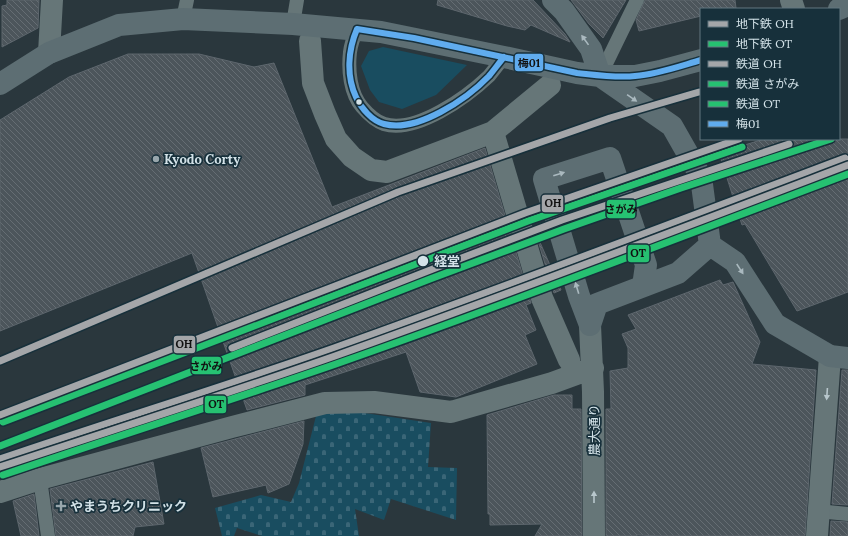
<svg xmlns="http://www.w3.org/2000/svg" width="848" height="536" viewBox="0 0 848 536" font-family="Lora,'Noto Sans JP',serif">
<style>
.grass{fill:#194d60}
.cemetery{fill:url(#cemetery-stones)}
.building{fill:url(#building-back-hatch);stroke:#5d666d}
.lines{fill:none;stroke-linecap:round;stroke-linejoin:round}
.lane{stroke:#667678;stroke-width:14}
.street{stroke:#667678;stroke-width:22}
.secondary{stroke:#5d6e73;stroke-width:22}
.bus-1-casing{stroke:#17303b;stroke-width:9}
.bus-1{stroke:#60acee;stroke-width:6}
.rail-1-casing{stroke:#17303b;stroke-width:10}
.rail-2-casing{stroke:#17303b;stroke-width:10}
.rail-3-casing{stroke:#17303b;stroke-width:10}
.rail-1{stroke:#a4a6a9;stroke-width:7}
.rail-2{stroke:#26c172;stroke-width:7}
.rail-3{stroke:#26c171;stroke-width:7}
.metro-1-casing{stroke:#17303b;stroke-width:10}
.metro-2-casing{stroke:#17303b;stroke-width:10}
.metro-1{stroke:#a4a6a9;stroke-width:7}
.metro-2{stroke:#26c171;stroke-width:7}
.oneway{fill:#aab9bf}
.oneway2{fill:#b8c7cc}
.bus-dot{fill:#d3e2e8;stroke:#17303b;stroke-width:1.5}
.poi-dot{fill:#98a6ac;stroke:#17303b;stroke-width:1.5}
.labels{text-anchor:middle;stroke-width:3.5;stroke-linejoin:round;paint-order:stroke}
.poi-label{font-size:13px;font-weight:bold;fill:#d3e2e8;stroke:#17303b;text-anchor:start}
.stop-label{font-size:13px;font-weight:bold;fill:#d3e2e8;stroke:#17303b;text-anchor:start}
.street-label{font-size:13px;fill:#d3e2e8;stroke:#17303b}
.line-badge{stroke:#17303b;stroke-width:1.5}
.pale-badge-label{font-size:11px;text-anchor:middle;font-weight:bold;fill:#111}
</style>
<defs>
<pattern id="cemetery-stones" width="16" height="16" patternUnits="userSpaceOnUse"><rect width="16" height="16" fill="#194d60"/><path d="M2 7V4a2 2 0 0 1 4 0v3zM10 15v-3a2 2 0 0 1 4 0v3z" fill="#3a6677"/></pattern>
<pattern id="building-back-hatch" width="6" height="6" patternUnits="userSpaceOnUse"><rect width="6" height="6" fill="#4c555b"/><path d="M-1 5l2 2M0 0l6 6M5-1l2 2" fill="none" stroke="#656d73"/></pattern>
</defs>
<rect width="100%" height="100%" fill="#2a373d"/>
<path class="grass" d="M383,47L467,65L436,95L402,109L379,102L370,90L361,66L369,51Z"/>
<path class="cemetery" d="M358,412L431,423L428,467L457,468L456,520L391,499L384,520L355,509L359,536H262L237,528L234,536H222L215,508L261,495L291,502L299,483L316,416L327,413Z"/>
<path class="building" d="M7,0H39L38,28L2,47V6L7,5Z
M438,0H533L565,34L570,42L531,25L525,30L507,26L437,5Z
M571,0H626L603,38L589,24Z
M645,0H735L736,8L701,9V16L639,31L636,20Z
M128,54H199L254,67L274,63L332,207L485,148L531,303L526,305L536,330L525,335L537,364L456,397L420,392L406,352L305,385V395L247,410L192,253L0,331V120L69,77Z
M764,139H848V292L797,311L745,224L742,225L719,153Z
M535,231L561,290L554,293Z
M720,280L723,285L733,282L760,342L752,364L816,370L805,536H663L637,535V536H606V409H611L610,371L628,368V348L622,334L636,329L628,315Z
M842,370H848V505L832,504Z
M554,395H572V409H581L582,536H535L542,524L490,525V514H488L487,415Z
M304,421L303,444L289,484L268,493L266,485L213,497L201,448Z
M153,462L164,524L135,527L133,536H56L50,489Z
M34,494L39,536H21L13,501Z
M831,521L848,522V536H830Z"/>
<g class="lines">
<path class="lane" d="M183,19L187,0
M293,24L297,0
M357,29C354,36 351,44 350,52C348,70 350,93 362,107C368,114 375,121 384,124C416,134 467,97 489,76C494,70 499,63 504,57
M600,76L637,0
M40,479L48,536
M818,511L848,514"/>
<path class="street" d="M791,0L794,9
M310,41L313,83L325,114L336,139L352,157L371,170L387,172L493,132L542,298L569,360
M49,53L52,0
M493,132L550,85
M590,325L593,392L594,536
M0,492L40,479L232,427L325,403L374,402L451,412L552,383L593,368
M817,536L830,356"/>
<path class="secondary" d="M553,0L564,11L591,49L600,76
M839,9L848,5
M600,76L672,126L701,177L710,245
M0,84L49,53L119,25L183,19L293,24L381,32L504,57L577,73L600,76H635L660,71L701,60
M710,245L735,262L775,324L830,356L848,358
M590,325L579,296L544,179L610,158L646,265L643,286
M590,325L597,304L678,273L710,245"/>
<defs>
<path id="bus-1" d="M357,29L414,38L577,73C596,75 616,78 635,76C658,74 680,66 701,60
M357,29C348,50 346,76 356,97C361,108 372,121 384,124C417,133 467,99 489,76C494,70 499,63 504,57"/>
</defs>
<use href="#bus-1" class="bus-1-casing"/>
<use href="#bus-1" class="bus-1"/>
<defs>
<path id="rail-1" d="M232,348L438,267L562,220L789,144
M0,361L398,192L610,118L699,92
M0,419L264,318
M0,459C111,421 223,387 334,348C505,287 675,222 845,158"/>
<path id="rail-2" d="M0,446L430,279L564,229L681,188L831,139"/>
<path id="rail-3" d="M3,422L528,221L742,147"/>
</defs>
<use href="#rail-1" class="rail-1-casing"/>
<use href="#rail-2" class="rail-2-casing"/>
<use href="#rail-3" class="rail-3-casing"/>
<use href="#rail-1" class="rail-1"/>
<use href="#rail-2" class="rail-2"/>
<use href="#rail-3" class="rail-3"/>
<defs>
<path id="metro-1" d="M0,415L525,213L739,139
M0,467C112,430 224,395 335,356C507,295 677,230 848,165"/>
<path id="metro-2" d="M3,475C114,437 226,402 336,364C508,304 678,238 848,174"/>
</defs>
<use href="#metro-1" class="metro-1-casing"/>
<use href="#metro-2" class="metro-2-casing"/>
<use href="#metro-1" class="metro-1"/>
<use href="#metro-2" class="metro-2"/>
</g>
<defs><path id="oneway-solid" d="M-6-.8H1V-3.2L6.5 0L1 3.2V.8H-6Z"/></defs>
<g class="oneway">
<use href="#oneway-solid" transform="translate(585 40) rotate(-126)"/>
<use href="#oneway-solid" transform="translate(632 98) rotate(35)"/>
<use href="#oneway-solid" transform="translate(559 174) rotate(-18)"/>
<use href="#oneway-solid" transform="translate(740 269) rotate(57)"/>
<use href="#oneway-solid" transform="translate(577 288) rotate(-107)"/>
</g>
<g class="oneway2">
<use href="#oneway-solid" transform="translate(827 394) rotate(94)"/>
<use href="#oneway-solid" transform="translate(594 497) rotate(-90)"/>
</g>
<g class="bus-dot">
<circle cx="359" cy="102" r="3.5"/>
<circle cx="423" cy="261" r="6"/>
</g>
<g class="poi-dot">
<circle cx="156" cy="159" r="4"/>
<path d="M59 500h4v4h4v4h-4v4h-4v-4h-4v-4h4z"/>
</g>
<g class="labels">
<g class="poi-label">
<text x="164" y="164">Kyodo Corty</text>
<text x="70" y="511">やまうちクリニック</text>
</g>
<g class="stop-label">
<text x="434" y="266">経堂</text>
</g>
<g class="street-label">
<text transform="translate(594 430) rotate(-90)" y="5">農大通り</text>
</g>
</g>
<g class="line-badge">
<rect x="514" y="53" width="30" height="19" rx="4" fill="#60acee"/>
<rect x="541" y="194" width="23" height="19" rx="4" fill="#a4a6a9"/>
<rect x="606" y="199" width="30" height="20" rx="4" fill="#26c172"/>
<rect x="627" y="244" width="23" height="19" rx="4" fill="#26c171"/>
<rect x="173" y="335" width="23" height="19" rx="4" fill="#a4a6a9"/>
<rect x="191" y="356" width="31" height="19" rx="4" fill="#26c172"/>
<rect x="204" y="395" width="23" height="19" rx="4" fill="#26c171"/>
</g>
<g class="pale-badge-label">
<text x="529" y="67">梅01</text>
<text x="553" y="207">OH</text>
<text x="621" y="213">さがみ</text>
<text x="638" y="257">OT</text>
<text x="184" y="348">OH</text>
<text x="206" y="370">さがみ</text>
<text x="216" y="408">OT</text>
</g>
<rect x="700" y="8" width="140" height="132" fill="#17303b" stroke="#627780"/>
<rect x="708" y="21" width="20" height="6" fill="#a4a6a9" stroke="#627780"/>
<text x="736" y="28" font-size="12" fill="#d3e2e8">地下鉄 OH</text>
<rect x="708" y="41" width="20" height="6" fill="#26c171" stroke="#627780"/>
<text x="736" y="48" font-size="12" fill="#d3e2e8">地下鉄 OT</text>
<rect x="708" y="61" width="20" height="6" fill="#a4a6a9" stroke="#627780"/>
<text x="736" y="68" font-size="12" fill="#d3e2e8">鉄道 OH</text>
<rect x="708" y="81" width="20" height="6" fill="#26c172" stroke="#627780"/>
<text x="736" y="88" font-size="12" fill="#d3e2e8">鉄道 さがみ</text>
<rect x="708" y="101" width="20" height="6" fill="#26c171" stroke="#627780"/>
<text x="736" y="108" font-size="12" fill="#d3e2e8">鉄道 OT</text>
<rect x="708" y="121" width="20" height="6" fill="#60acee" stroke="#627780"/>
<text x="736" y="128" font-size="12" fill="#d3e2e8">梅01</text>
</svg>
